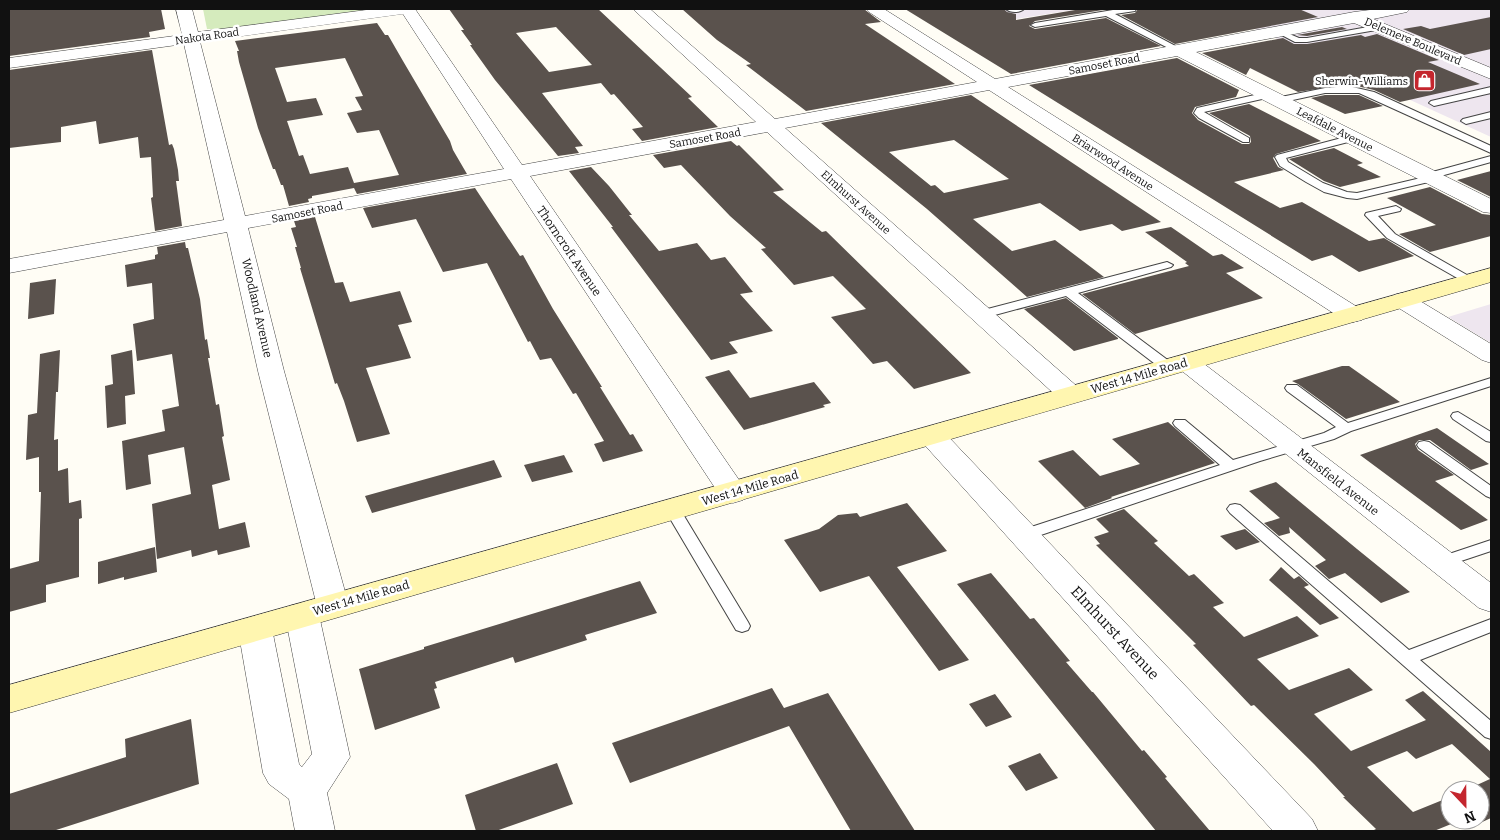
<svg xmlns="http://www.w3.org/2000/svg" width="1500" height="840" viewBox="0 0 1500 840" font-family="Bitter,serif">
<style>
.industrial{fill:#eee6ef}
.green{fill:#d5ebbd}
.building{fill:#5a524d;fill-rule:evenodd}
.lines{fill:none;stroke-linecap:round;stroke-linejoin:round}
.lane-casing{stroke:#444;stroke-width:2}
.street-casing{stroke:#444;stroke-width:1}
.secondary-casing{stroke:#333;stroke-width:1}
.lane{fill:#fff;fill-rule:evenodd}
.street{fill:#fff;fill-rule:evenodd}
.secondary{fill:#fff6b0;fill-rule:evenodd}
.labels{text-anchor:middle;stroke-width:5;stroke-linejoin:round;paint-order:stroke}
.far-street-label{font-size:11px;fill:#111;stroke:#fff}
.far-poi-label{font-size:11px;fill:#111;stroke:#fff;text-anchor:end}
.street-label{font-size:12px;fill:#111;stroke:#fff}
.near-street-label{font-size:15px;fill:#111;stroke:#fff}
</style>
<rect width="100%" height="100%" fill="#fffdf5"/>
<path class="industrial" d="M990,9H1080L1010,20Z
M1210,9H1491V137L1275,38Z
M1491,304V343L1448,317Z"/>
<path class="green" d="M203,9H375L223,29H207Z"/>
<path class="building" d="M9,9H161L165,29L149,32L150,37L9,56Z
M449,9H598L692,97L688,98L718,127L642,141L632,129L643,127L614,94L611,95L601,83L542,93L583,146L575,147L579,153L558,156L495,80L470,45H472L461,30H464ZM556,27L592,65L549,72L516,33Z
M682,9H864L881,22L865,24L955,84L806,111L746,65L751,64L717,40Z
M905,9H1004L1007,12L1016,14V20L1081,9H1109L1035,21L1029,26L1035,29L1106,18L1161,46L1011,74Z
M1138,9H1299L1318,17L1175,44L1121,15L1135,13Z
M1491,17V49L1464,55L1403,29L1421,26L1430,29Z
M377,23L385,35H388L403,61L450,141L453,150L467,174L357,194L354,188L312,196V198L308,199L309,202L289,206L283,185H281L275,169H273L258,128L239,62L237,51H239L235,41ZM345,58L363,96L355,97L362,110L347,113L357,133L379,130L399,175L354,183L348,167L310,174L303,155L299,156L287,121L323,115L316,98L287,102L275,68Z
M1342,27L1347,29L1307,36L1297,35Z
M1377,34L1439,60L1428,62L1480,84L1400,102L1374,90L1348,84L1298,92L1250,68L1246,75L1202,53L1283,38L1294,44H1307L1361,35L1365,37Z
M152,50L169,145L172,144L174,149L178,170L179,181H176L182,226L155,231L151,198L153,197L151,157L140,158L138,137L99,144L96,121L61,127V142L9,148V70Z
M1177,58L1239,90L1236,97L1195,107L1192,113L1198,120L1242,144H1249L1251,142L1250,136L1209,113L1249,104L1321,141L1276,154L1273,158L1278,167L1284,170L1234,182L1280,208L1302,202L1369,241L1384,238L1414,256L1359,272L1332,255L1312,261L1029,85Z
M971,95L1089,174L1161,222L1122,231L1112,224L1080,231L1040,203L973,219L1012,251L1055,240L1104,277L1027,297L927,209L821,123ZM954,140L1009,179L944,193L935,185L931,186L889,152Z
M1325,95H1359L1383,106L1345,114L1311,98Z
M731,141L737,146L739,145L784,190L773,192L822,232L826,231L971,373L914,389L887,361L873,364L831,317L866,309L833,276L794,285L761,249L766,248L730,216L681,165L664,168L653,155Z
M1334,148L1363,163L1357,165L1381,177L1340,187L1324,181L1289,159Z
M591,167L609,186L632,215H629L659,251L697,243L711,260L725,257L753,292L740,294L773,331L729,342L738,353L711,360L611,227H613L569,171Z
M1491,171V197L1457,180Z
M1430,187L1482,214L1491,215V236L1430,252L1399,234L1436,225L1387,198Z
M475,188L520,256L523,255L553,309L602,387H600L630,435L633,434L643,451L603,462L594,444L604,441L576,393L573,394L551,358L540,360L530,341L528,342L487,263L443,272L416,219L372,228L363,208Z
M315,217L335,283L343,282L350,302L400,291L412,322L398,325L411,358L366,368L390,434L357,442L344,401L337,383L335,384L300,268H301L295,247H297L291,228L296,227L294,221Z
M1171,227L1213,256L1222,254L1244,268L1226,273L1263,298L1135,334L1082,294L1189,266L1185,263L1187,262L1145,232Z
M185,242L186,248H188L200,299L205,340L207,339L210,358H208L216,405L219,404L224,436L222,437L230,480L212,485L219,529L245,522L250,547L218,555L217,550L192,557L191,550L157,559L152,504L191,494L184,447L148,455L151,484L126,490L122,441L165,431L162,410L179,406L172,354L137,361L133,324L154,319L152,283L127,287L125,265L155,259V255L158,254L157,247Z
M56,279L54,314L28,319L30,283Z
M1066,298L1118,338V339L1074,351L1024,309Z
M60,350L58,392H56L54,440L58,439V471L68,468L69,503L81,500L82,518L79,519V577L46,585V602L9,612V569L39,561L41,492H39V457L26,460L28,415L37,413L40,354Z
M132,350L135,394L125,396L126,424L107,428L105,386L113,384L111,355Z
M1342,366H1349L1400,402L1346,419L1298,384L1292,381Z
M729,370L750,398L814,382L831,403L823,405L825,407L744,430L705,377Z
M1168,422L1215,463L1111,497L1112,498L1085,508L1038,461L1073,450L1100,476L1140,464L1112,439Z
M1437,428L1489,464L1471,470L1430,440H1419L1415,444L1418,450L1454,475L1435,481L1488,520L1461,530L1360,455Z
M564,455L573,472L532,482L524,465Z
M494,460L502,477L372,513L365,496Z
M1276,482L1357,549L1410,592L1381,603L1345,573L1329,579L1315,566L1326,560L1289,527L1290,533L1279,536L1264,523L1280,518L1249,491Z
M907,503L947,551L897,567L969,660L939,671L869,576L820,592L784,540L819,529L838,515L857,513L860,517Z
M1124,509L1158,541L1154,543L1189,576L1194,574L1224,603L1213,607L1244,637L1297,616L1319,636L1257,659L1289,690L1349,668L1373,690L1314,714L1351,751L1426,720L1405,700L1423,691L1491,752V818L1480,823L1476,820H1480V790H1466L1490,779L1452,744L1416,759L1407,751L1367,767L1413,812L1450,797V820H1461L1434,831H1372L1376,829L1343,797H1345L1314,764L1254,705L1251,706L1193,645L1196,644L1096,545L1100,544L1094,537L1109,532L1096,519Z
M1245,529L1260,542L1236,550L1220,536Z
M155,547L157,572L124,580V577L98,584V562Z
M1281,567L1294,579L1299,576L1309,585L1304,587L1339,618L1320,625L1269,580Z
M991,573L1030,619L1034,618L1070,661L1066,662L1092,692H1093L1142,751L1144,750L1167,777L1165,778L1210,831H1156L957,584Z
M640,581L657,613L585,635L587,640L515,663L513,657L435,682L437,688L434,689L440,708L375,730L359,669L424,649V647Z
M772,688L784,708L828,693L915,831H851L789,726L630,783L612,743Z
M995,694L1012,717L986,727L969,704Z
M191,719L199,784L53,831H9V794L126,757L125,739Z
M1040,753L1058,778L1026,791L1008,766Z
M557,763L573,804L496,831H476L465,795Z"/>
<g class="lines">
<defs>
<path id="lane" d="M1006,9H1024C1020,13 1010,13 1006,9Z
M1119,9H1136L1135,11L1115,14L1183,50L1176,52L1106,16L1035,27L1031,25L1035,23Z
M1379,25L1383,27L1382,29L1307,42H1295L1276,32L1280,30L1299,38H1307Z
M1348,86L1374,92L1491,146V153L1359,93H1325L1279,103L1274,100L1276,98L1325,88Z
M1491,87V93L1434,106L1429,103L1431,101Z
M1268,92L1272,95L1271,97L1204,112L1249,138V142H1243L1199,118L1194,113L1197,108Z
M1491,112V118L1466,124L1461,121L1463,119Z
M1353,135L1356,136V140L1286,158L1288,162L1323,183L1347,192L1357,193L1425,177V174L1491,156V162L1437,177V180L1357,199L1347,198L1324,192L1306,182L1280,166L1275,157L1277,155Z
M1396,206L1401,209L1400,211L1378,216L1395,234L1474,279L1476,281L1474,283H1466L1387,238L1365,215L1366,213Z
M1167,262L1173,265L1171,267L1078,293L1173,364L1174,367L1173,370H1163L1066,296L980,319L974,315L976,312Z
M1491,378V386L1351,431L1334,439L1260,461L1029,539L1024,540L1019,539L1016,535L1019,531L1220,465L1175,426L1173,423L1175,420H1185L1233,460L1324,433L1336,427L1287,391L1285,388L1287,385H1297L1348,423Z
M1458,412L1491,432V442L1486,441L1453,419L1451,416L1453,413Z
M1424,441L1429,442L1491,486V498L1486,496L1419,448L1417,445L1419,442Z
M1235,504L1240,505L1409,650L1491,619V632L1420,660L1491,721V739L1485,737L1230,513L1227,509L1230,505Z
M673,505L678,506L748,622L750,626L748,630L742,632L736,630L665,510L668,506Z
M1491,540V551L1443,567L1437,566L1435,562L1437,558Z"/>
<path id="street" d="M176,9H192L198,32L374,9H415L522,165L756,122L633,9H650L775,119L977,82L869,12L866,9H884L995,79L1354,12L1378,9H1410L1407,12L1373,19L1491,68V79L1354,23L1196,52L1491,199V213L1483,212L1177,56L1008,87L1362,310L1365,315L1362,320L1353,322L1344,320L989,90L785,128L1080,389L1084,395L1080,401L1071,403L1062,401L767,132L530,176L748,493L743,500L733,503L723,500L511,179L248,228L284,371L349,606L345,614L333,618L321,614L317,606L258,371L227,232L9,273V259L224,220L184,44L9,68V58L182,35ZM403,14L504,169L245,216L200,42Z
M1402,293L1410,295L1491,344V363L1482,360L1394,305L1390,300L1394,295Z
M1186,354L1195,357L1491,583V612L1479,608L1177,367L1173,362L1177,357Z
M931,426L941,429L1312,819L1318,831H1273L921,441L917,435L921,429Z
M302,603L314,606L319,615L350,757L327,793L335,831H295L289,799L269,784L263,773L238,629L243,620L255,617L267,620L272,629L299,764L302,767L312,754L285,615L290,606Z"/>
<path id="secondary" d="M1491,268V282L9,713V685Z"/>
</defs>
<use href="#lane" class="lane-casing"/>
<use href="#street" class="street-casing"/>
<use href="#secondary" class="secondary-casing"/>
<use href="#lane" class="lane"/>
<use href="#street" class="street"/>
<use href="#secondary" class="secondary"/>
</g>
<defs>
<symbol id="shop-square" viewBox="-11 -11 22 22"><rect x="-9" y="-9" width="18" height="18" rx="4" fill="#c4262e" stroke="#fff"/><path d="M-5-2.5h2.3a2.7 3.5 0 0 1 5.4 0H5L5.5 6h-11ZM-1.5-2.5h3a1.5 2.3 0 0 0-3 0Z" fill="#fff"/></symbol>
</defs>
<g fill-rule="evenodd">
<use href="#shop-square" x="1412" y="68" width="25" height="25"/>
</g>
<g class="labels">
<g class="far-street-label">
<text transform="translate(207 36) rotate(-8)" y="4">Nakota Road</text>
<text transform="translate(1413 41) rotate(23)" y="4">Delemere Boulevard</text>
<text transform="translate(1104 64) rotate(-11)" y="4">Samoset Road</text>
<text transform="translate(1335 129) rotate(27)" y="4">Leafdale Avenue</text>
<text transform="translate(705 138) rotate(-10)" y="4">Samoset Road</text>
<text transform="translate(1113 162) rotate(33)" y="4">Briarwood Avenue</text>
<text transform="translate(856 202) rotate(42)" y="4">Elmhurst Avenue</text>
<text transform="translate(307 212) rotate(-11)" y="4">Samoset Road</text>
</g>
<g class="far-poi-label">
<text x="1408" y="85">Sherwin-Williams</text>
</g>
<g class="street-label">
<text transform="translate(569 251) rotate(56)" y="4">Thorncroft Avenue</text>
<text transform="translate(257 308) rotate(77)" y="4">Woodland Avenue</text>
<text transform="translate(1139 376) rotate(-16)" y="4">West 14 Mile Road</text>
<text transform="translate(1338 482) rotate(38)" y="4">Mansfield Avenue</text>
<text transform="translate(750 488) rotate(-16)" y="4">West 14 Mile Road</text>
<text transform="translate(361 598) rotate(-16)" y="4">West 14 Mile Road</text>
</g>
<g class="near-street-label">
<text transform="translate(1115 633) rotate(47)" y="5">Elmhurst Avenue</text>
</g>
</g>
<rect width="1500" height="840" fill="none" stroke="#111111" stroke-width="20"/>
<g transform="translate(1465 805) rotate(158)"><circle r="24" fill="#ffffff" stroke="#a0a0a0"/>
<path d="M0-4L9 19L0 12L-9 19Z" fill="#c4262e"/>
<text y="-8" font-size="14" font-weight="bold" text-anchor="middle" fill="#111111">N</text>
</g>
</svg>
